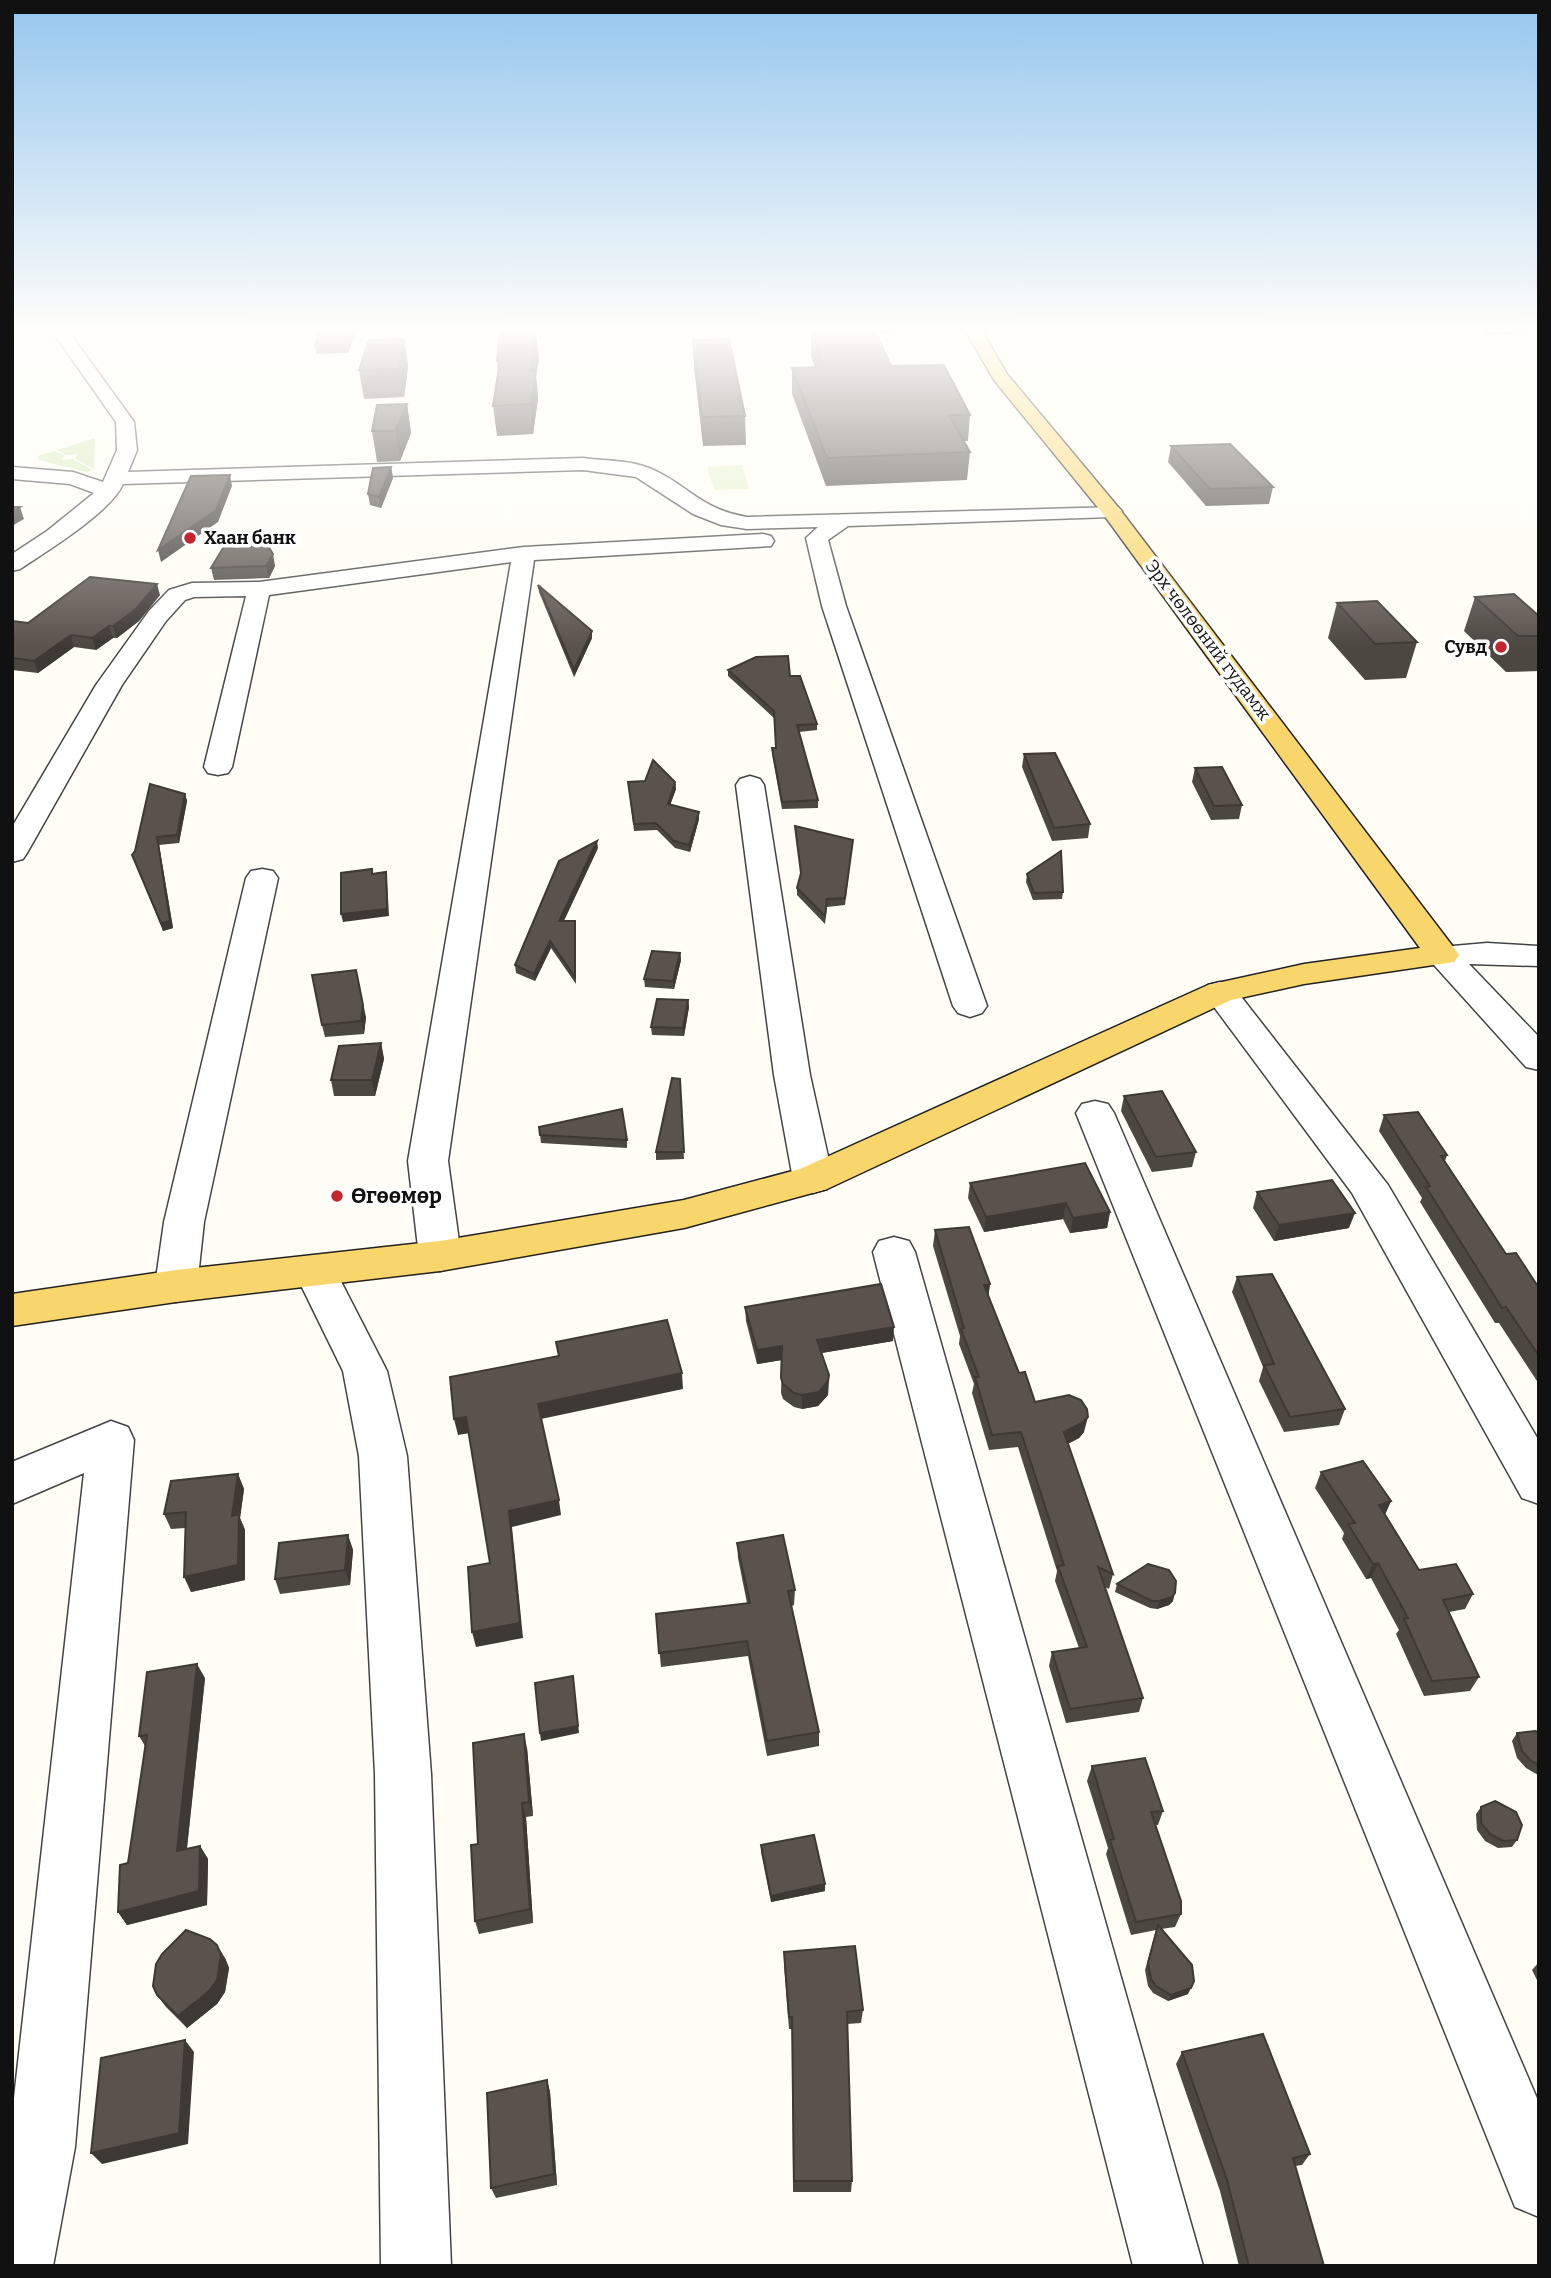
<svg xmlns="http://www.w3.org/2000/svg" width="1551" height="2278" viewBox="0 0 1551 2278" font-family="Bitter,serif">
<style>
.green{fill:#d5ebbd}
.pitch{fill:#e6f2cf}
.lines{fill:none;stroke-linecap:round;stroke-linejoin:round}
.minor-casing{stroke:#444;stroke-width:3}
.major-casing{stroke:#222;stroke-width:3}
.minor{fill:#fff;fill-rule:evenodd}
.major{fill:#f9d66b;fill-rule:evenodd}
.wall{fill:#4d4742}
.shaded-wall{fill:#3f3936}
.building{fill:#5a524d;stroke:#3f3936;stroke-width:2}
.poi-dot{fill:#c4262e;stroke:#fff;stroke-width:2.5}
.labels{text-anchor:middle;stroke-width:7;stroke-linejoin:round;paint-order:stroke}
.far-poi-label{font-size:18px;font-weight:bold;fill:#111;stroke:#fff;text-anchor:start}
.far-street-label{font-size:18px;fill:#111;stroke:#fff}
.poi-label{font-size:21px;font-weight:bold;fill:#111;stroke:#fff;text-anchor:start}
</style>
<rect width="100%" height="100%" fill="#fffdf5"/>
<path class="green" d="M95,438L94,469L75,459L78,454L67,455L57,450Z
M54,451L65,455L62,460L72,459L93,470L87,472L39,460L37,456Z"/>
<path class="pitch" d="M742,465L749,489L714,490L707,467Z"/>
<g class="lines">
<defs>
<path id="minor" d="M50,328H66L134,422L137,450L128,472L583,458C603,461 630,460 649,468C688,484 699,509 747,517L1118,507L1122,511L1118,515L1111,517L848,526L828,540L846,606L987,1006L982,1013L970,1017L958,1013L953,1006L822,606L806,538L818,527L747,529L721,525L693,514L636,477L583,470L123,484C111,512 47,551 20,569L12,571V554L47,531L94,493L70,484L12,479V467L73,472L103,482L117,450L116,422Z
M763,534L771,536L774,541L771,546L534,560L448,1161L461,1256L455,1267L440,1271L425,1267L419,1256L408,1161L511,562L269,595L232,767L228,773L218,775L208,773L204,767L246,596L194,597L185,600L166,621L122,685L27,853L23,859L12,862V827L96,685L149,611L169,590L192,583L259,582L524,547Z
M750,776L760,779L764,785L810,1075L833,1179L827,1189L813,1193L799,1189L793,1179L774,1075L736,785L740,779Z
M262,869L273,871L278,878L204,1222L197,1286L191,1297L176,1302L161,1297L155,1286L164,1222L246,878L251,871Z
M1487,943L1539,946V966L1469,964L1539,1037V1070L1526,1067L1425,955L1430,948Z
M1220,982L1232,985L1388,1185L1539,1441V1504L1522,1498L1352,1193L1203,992L1208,985Z
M1095,1101L1108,1104L1114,1113L1539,2103V2217L1515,2207L1076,1113L1082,1104Z
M894,1237L909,1241L915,1252L1203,2266H1133L873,1252L879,1241Z
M315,1256L330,1260L387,1371L407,1456L431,1774L451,2266H381L375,1774L359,1456L343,1371L294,1271L300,1260Z
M111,1421L128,1427L134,1440L75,2147L53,2266H12V2116L84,1473L12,1504V1462Z"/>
<path id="major" d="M964,328H980L1007,374L1118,507L1454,948L1459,955L1454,962L1304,984L1231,1000L827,1189L684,1228L440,1271L176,1302L12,1326V1294L176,1270L440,1241L684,1200L800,1169L1208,985L1304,964L1420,948L1104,515L994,380Z"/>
</defs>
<use href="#minor" class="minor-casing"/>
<use href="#major" class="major-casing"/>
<use href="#minor" class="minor"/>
<use href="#major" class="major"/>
</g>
<path class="wall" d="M320,328H357L348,353L316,354L315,345Z
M815,328H917V333L876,334L891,366L970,415L968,441H963L970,452L967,480L826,486L792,394V368H815L811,355V331H814Z
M1476,328H1539V333L1487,335Z
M404,339L408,366L404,397L364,399L359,370Z
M693,340L745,416L746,445L703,446L694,367Z
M539,358L536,376L538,399L533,434L497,436L493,406L498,374L497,361Z
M407,404L411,433L400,461L377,462L372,431Z
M1171,446L1273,487L1269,504L1206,506L1168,462Z
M391,467L393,478L381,508L370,505L368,494Z
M275,566L269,578L214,580L211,568Z
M538,585L592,638L574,677L539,592Z
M160,595L139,621L117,638H113L96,650L74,647L38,673L12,670V621L28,623Z
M1475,597L1539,616V671L1506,672L1464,631Z
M1337,603L1417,642L1406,678L1365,680L1328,638Z
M728,670L790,676L817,724V730L799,732L818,800V808L782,809L772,754V748H776L774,718L728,676Z
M1024,754L1090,824L1088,838L1052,841L1022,767Z
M1195,768L1242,805L1239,819L1211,820L1192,782Z
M628,782H675L676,789L670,805L699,819L690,852L675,848L657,830L634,831Z
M185,794L187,801L179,843L159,845L173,928L163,931L132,855Z
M795,826L853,840L845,905L827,907L825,924L797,895V888L801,876Z
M598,848L564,921H575L576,984L551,948L535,981L516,973L515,965Z
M1027,874L1063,892L1062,899L1033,900L1026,882Z
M680,953L681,960L674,989L645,987L644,979Z
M688,1000L689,1007L684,1036L652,1035L651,1027Z
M366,1017L364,1034L325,1037L322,1025Z
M381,1043L384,1059L375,1096H334L331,1080Z
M680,1079L684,1159L656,1160V1152Z
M1124,1096L1196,1152L1192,1167L1152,1172L1121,1111Z
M1384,1115L1447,1155L1445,1161L1506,1254L1539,1288V1384L1499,1323H1495L1420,1202L1422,1198L1379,1131Z
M540,1135L627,1140V1148L541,1143Z
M970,1183L1110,1212L1107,1228L1070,1233L1063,1219L984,1232L968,1198Z
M1257,1192L1349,1228L1274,1241L1253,1208Z
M935,1230L990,1284L988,1296L1019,1373L1035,1402L1084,1432L1079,1438L1068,1444L1113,1574L1109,1589L1105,1587L1143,1698L1139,1712L1066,1723L1049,1666L1052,1652L1079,1648L1055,1581L1057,1571L1018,1447L989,1450L972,1393L974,1384L959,1344L960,1336L933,1246Z
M1237,1277L1345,1409L1339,1425L1284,1432L1259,1381L1263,1367L1232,1292Z
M745,1307L893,1341L821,1353L829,1375L828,1395L818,1406L802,1409L794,1407L783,1399L781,1393L782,1360L757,1364L746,1321Z
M1321,1472L1391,1501L1385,1514L1419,1570L1473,1594L1465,1609L1449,1612L1479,1677L1470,1691L1424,1696L1396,1634L1399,1630L1371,1578L1366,1579L1342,1539L1344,1533L1315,1488Z
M238,1474L244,1489L240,1518L245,1530V1580L191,1592L185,1528L171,1529L164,1514Z
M348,1535L353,1550L350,1585L280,1594L275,1579Z
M737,1543L795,1590L794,1605L792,1606L819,1732V1746L767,1756L748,1656L661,1667L656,1614L747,1603L738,1558Z
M1117,1584L1173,1601L1169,1605L1157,1609L1150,1608L1115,1592Z
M205,1678L187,1849L200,1846L208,1859L207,1905L127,1925L118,1912L128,1863L145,1746L139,1736Z
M1539,1732V1775H1538L1526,1768L1517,1758L1512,1741L1517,1733Z
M527,1748L533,1816L526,1817L533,1923L479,1934L475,1921L478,1844Z
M1092,1766L1163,1811L1158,1825H1155L1181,1914L1175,1927L1161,1929L1188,1994L1168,2001L1153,1993L1148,1986L1145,1970L1156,1930L1131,1935L1106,1854L1108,1848L1087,1781Z
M1481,1807L1517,1840L1512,1847L1498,1848L1485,1841L1477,1830L1476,1814Z
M761,1845L825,1891L771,1902L761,1852Z
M784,1952L863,2010L861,2023L847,2024L852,2181L851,2192H793L792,2029H789L784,1965Z
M225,1958L229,1968L225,1992L217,2004L187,2028L166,2007L157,1995Z
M1539,1962V1984L1532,1970Z
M1182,2052L1310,2154L1302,2165L1295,2166L1324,2266H1239L1220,2191L1176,2064Z
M547,2080L550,2092L557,2185L496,2198L491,2188Z"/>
<path class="shaded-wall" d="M352,328H357L348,353L347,343Z
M536,331L539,358L536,376L538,399L533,434L531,404L530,371Z
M404,339L408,366L404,397L399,369Z
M407,404L411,433L400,461L395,431Z
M391,467L393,478L381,508L379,497Z
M230,475L232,486L218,522L161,562L158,550Z
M20,507L24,519L12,526V512Z
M273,554L275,566L269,578L266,566Z
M157,584L160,595L139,621L117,638L113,626Z
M109,626L113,638L96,650L92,638Z
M592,631V638L574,677V670Z
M71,635L74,647L38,673L34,661Z
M675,782L676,789L668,811V804Z
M185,794L187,801L179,843L177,835Z
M699,812V819L690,852L689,845Z
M157,837L159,845L173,928L163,931L161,923Z
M597,841L598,848L560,928L559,921Z
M386,872L387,879L389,916L343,922L341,914Z
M550,941L551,948L535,981L534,974Z
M680,953L681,960L674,989L673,981Z
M356,970L366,1017L364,1034L361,1021Z
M688,1000L689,1007L684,1036L683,1028Z
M381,1043L384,1059L375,1096L372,1080Z
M1066,1203L1063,1219L984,1232L986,1217Z
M1110,1212L1107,1228L1070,1233L1073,1218Z
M1355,1213L1349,1228L1274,1241L1279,1225Z
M990,1284L988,1300L984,1285Z
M894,1327L893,1341L816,1354L817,1340Z
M782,1346V1360L757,1364V1350Z
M682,1373L683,1389L541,1419L538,1404Z
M829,1375L828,1395L818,1406L802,1409V1395Z
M466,1417L470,1433L458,1435L454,1419Z
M1088,1417L1084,1432L1079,1438L1061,1447L1064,1432Z
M238,1474L244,1489L240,1518L245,1530V1580L191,1592L184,1577L232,1516Z
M559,1500L561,1515L512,1527L523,1638L476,1647L472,1632L509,1511Z
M1391,1501L1384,1517L1379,1505Z
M348,1535L353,1550L350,1585L345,1570Z
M1378,1563L1371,1578L1366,1579L1373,1564Z
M1175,1593L1173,1601L1169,1605L1157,1609L1159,1601Z
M197,1664L205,1678L185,1865L177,1851Z
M574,1683L579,1733L541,1741L540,1733Z
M524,1734L527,1748L533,1816L529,1802Z
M522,1803L526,1817L533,1923L530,1909Z
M200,1846L208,1859L207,1905L127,1925L118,1912Z
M825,1884V1891L771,1902V1896Z
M217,1945L225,1958L229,1968L225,1992L217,2004L187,2028L178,2016Z
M1191,1988L1188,1994L1168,2001L1171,1995Z
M185,2040L194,2052L188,2144L102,2164L91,2153Z
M547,2080L550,2092L557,2185L554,2174Z"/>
<path class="building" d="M320,328H352L347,343L315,345Z
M815,328H873L891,366L944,365L970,415H949L970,452L827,458L792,368L824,367L811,331H816Z
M536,331L530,371H536L531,404L493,406L500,361H497L500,333Z
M404,339L399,369L359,370L369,340Z
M729,339L745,416L702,417L693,340Z
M407,404L395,431H372L377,405Z
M1230,444L1273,487L1210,489L1171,446Z
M391,467L379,497L368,494L373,468Z
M230,475L216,510L158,550L191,476Z
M12,507H20L12,512Z
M258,530L273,554L266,566L211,568L229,538Z
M90,577L157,584L136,609L113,626H109L92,638L71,635L34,661L12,658V621L28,623Z
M538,585L592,631L574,670Z
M1514,594L1539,616V636H1518L1475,597Z
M1377,601L1417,642L1375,644L1337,603Z
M788,656L790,676H800L817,724L797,725L818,800L782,802L772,748H776L774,711L728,670L756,657Z
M1055,753L1090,824L1054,828L1024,754Z
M653,760L675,782L668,804L699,812L689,845L674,841L656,823L634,824L628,782L645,781Z
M1222,767L1242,805L1214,806L1195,768Z
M150,784L185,794L177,835L157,837L170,921L161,923L132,855L135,851Z
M795,826L853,840L845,898L827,899L825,916L797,888L801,873Z
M597,841L559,921H575V977L550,941L534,974L515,965L559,861Z
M1061,851L1063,892L1034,893L1027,874Z
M372,869V874L386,872L387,909L341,914V873Z
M652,951L680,953L673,981L644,979Z
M356,970L363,1005L361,1021L322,1025L312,975Z
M657,999L688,1000L683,1028L651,1027Z
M381,1043L372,1080H331L339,1046Z
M672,1078L680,1079L684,1152H656Z
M1162,1091L1196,1152L1156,1157L1124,1096Z
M622,1109L627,1140L540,1135L539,1127Z
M1418,1112L1447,1155L1441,1156L1506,1254L1516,1253L1539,1288V1356L1506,1307L1502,1308L1426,1187L1430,1186L1384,1115Z
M1085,1163L1110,1212L1073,1218L1066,1203L986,1217L970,1183Z
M1332,1180L1355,1213L1279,1225L1257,1192Z
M969,1227L990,1284L984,1285L1019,1373L1025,1372L1035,1402L1069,1395L1081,1400L1087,1409L1088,1417L1082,1423L1064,1432L1113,1574L1098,1567L1143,1698L1070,1709L1052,1652L1087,1647L1058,1566L1064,1565L1021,1432L992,1435L975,1377H979L961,1329L964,1328L935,1230Z
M1272,1274L1345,1409L1290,1417L1264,1365L1274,1364L1237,1277Z
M881,1284L894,1327L817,1340L829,1375L828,1381L819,1392L802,1395L794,1393L783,1384L781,1378L782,1346L757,1350L745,1307Z
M667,1320L682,1373L538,1404L559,1500L509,1511L520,1623L472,1632L468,1567L490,1563L466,1417L454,1419L450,1377L559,1356L556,1342Z
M1363,1461L1391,1501L1379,1505L1419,1570L1456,1564L1473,1594L1443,1600L1479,1677L1432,1681L1404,1619L1408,1618L1378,1563L1373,1564L1348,1524L1355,1523L1321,1472Z
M238,1474L232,1516L239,1514L238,1565L184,1577L186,1512L164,1514L171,1481Z
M348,1535L345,1570L275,1579L279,1543Z
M783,1535L795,1590L788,1591L819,1732L767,1741L747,1641L659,1653L656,1614L750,1603L737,1543Z
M1148,1564L1169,1570L1176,1581L1175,1593L1172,1597L1159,1601H1152L1117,1584Z
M197,1664L177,1851L200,1846L199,1891L118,1912L120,1865L128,1863L147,1735L139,1736L147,1672Z
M573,1676L578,1726L540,1733L535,1683Z
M1535,1731L1539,1732V1765L1531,1761L1522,1751L1517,1733Z
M524,1734L529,1802L522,1803L530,1909L475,1921L471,1845L478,1844L473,1743Z
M1145,1758L1163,1811L1151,1812L1181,1901V1914L1136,1922L1110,1840L1114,1839L1092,1766Z
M1495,1801L1516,1812L1522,1825L1517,1840L1503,1841L1490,1834L1481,1823V1807Z
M814,1835L825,1884L771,1896L761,1845Z
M1158,1925L1192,1965L1194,1981L1191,1988L1171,1995L1156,1986L1151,1979L1148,1963Z
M186,1930L210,1939L217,1945L221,1955L217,1980L209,1991L178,2016L157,1995L153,1986L156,1964L162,1954Z
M855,1946L863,2010L847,2012L852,2181H794L792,2017H789L784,1952Z
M1263,2034L1310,2154L1293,2158L1324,2266H1249L1227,2180L1182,2052Z
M185,2040L179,2133L91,2153L101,2058Z
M547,2080L554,2174L491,2188L487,2093Z"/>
<linearGradient id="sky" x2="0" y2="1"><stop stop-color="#95c6ee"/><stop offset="0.51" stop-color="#fffefa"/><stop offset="1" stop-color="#fffefa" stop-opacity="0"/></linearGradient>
<rect width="1551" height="647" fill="url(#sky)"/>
<g class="poi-dot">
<circle cx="190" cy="538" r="7"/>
<circle cx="1501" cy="647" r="7"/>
<circle cx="337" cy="1196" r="7"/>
</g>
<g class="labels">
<g class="far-poi-label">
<text x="204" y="544">Хаан банк</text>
<text x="1487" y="653" text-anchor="end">Сувд</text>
</g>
<g class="far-street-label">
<text transform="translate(1208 640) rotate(53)" y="6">Эрх чөлөөний гудамж</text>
</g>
<g class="poi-label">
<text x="351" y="1203">Өгөөмөр</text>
</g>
</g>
<rect width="1551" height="2278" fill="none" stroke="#111111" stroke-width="28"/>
</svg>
